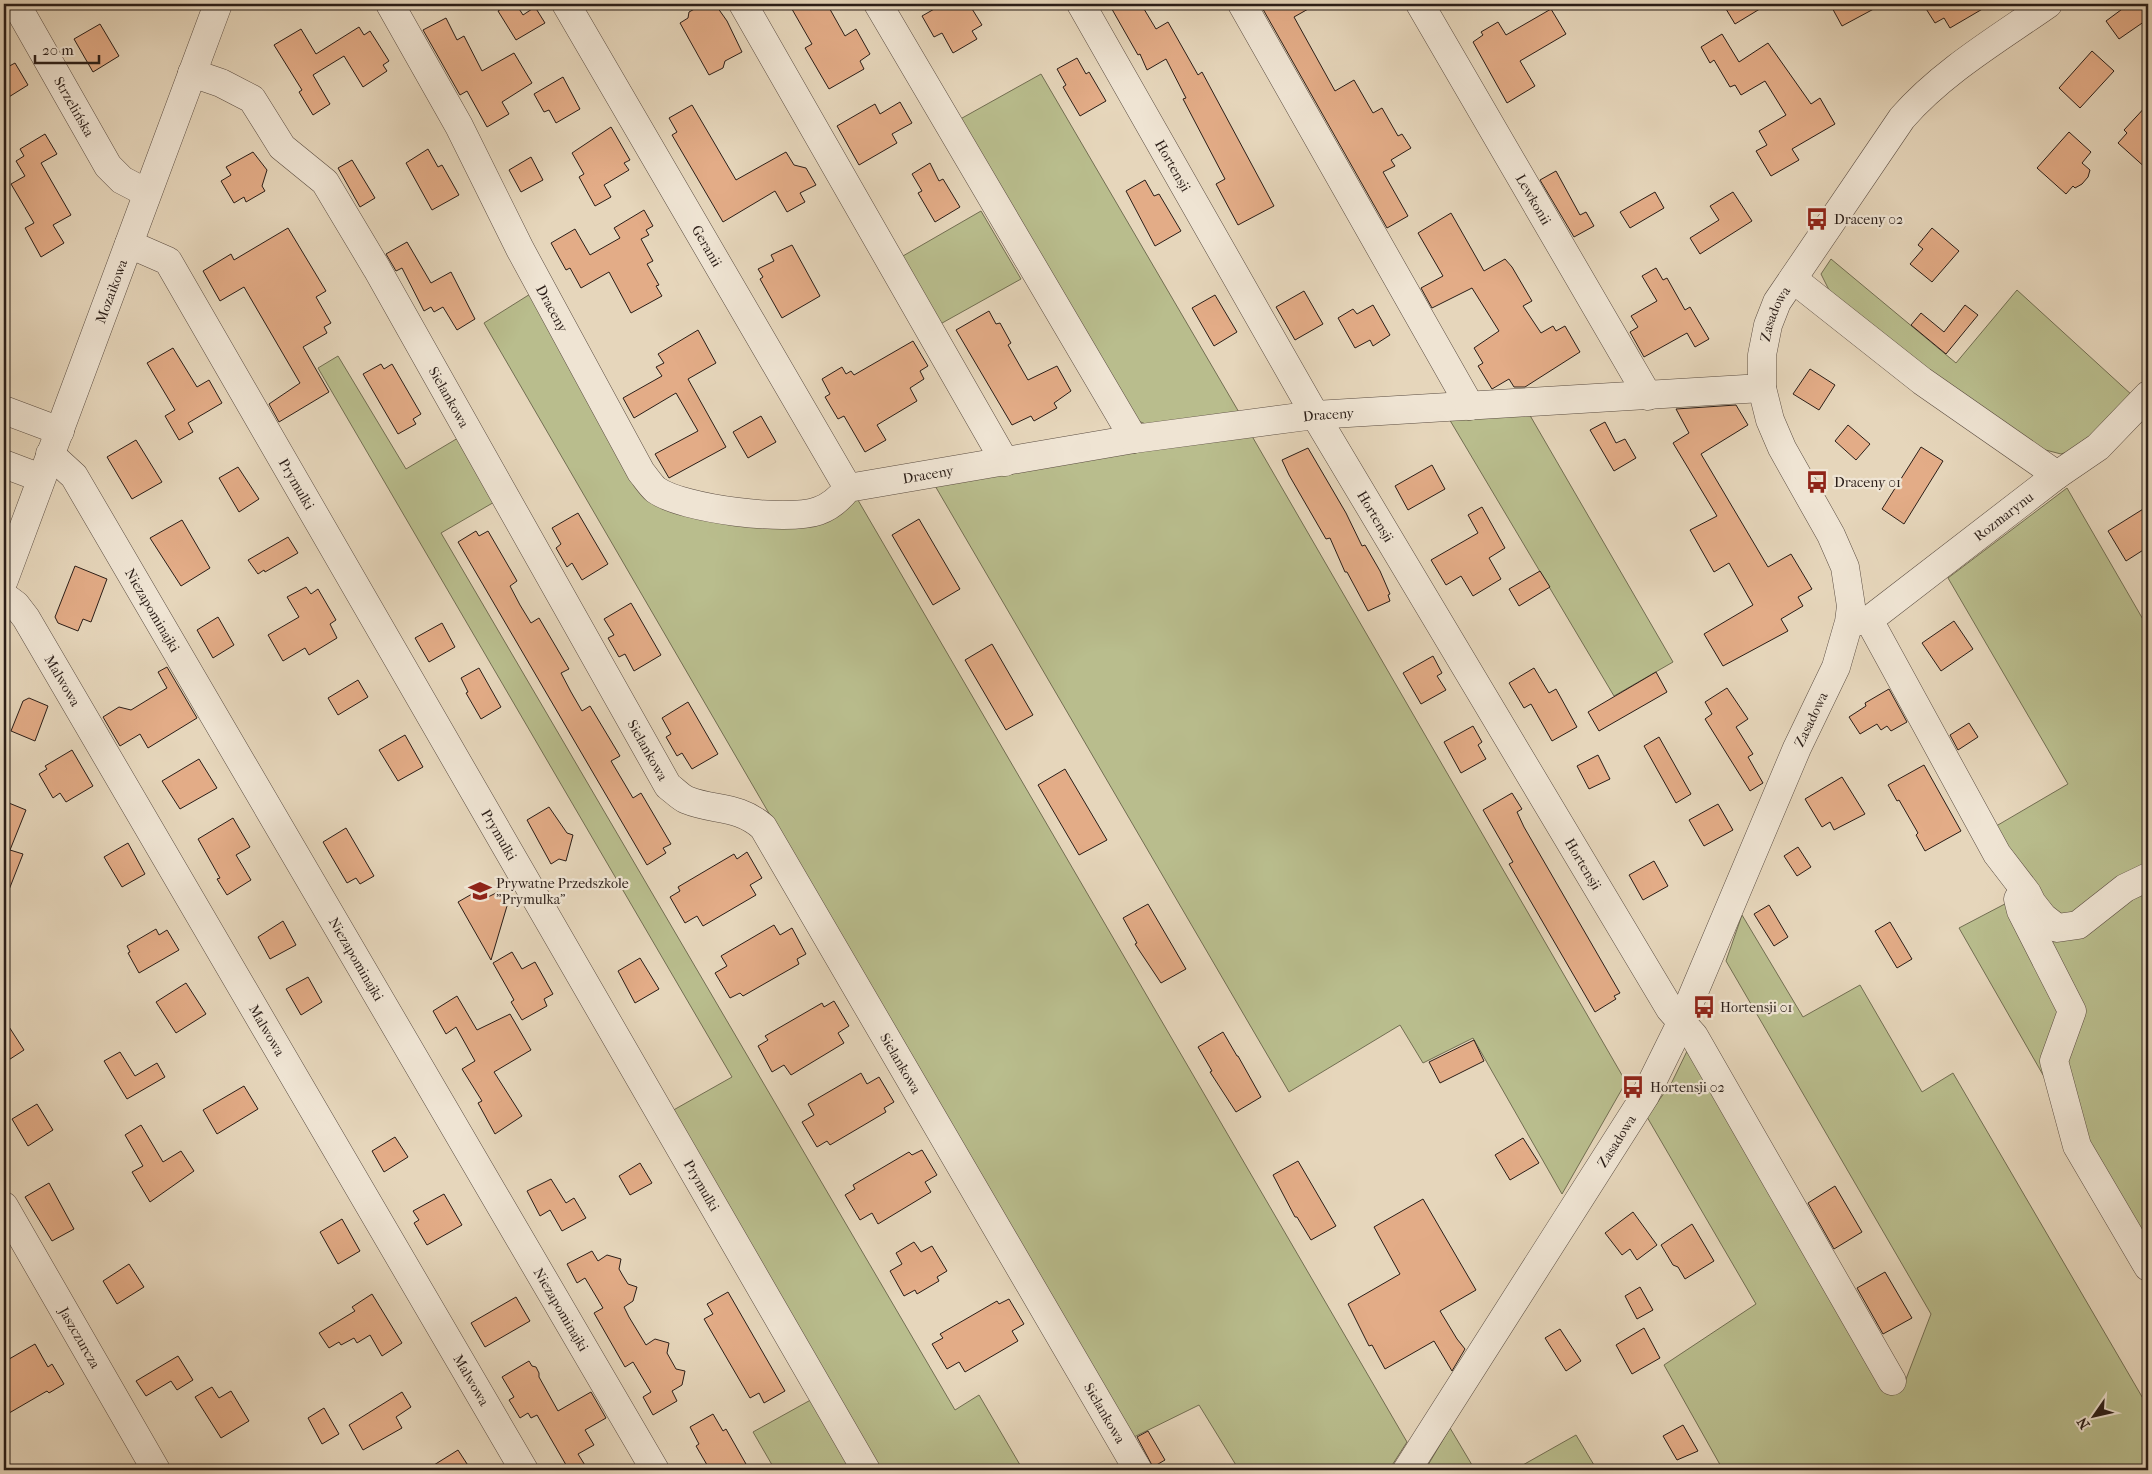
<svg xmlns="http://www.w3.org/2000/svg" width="2152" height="1474" viewBox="0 0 2152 1474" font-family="'IM FELL French Canon',serif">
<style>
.green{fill:#b9bd8d;stroke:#726e52}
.building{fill:#e3ac87;stroke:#2b1e18}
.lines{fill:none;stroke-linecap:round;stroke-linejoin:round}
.minor-casing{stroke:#5a4c41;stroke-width:29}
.minor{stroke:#efe4d3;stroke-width:28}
.labels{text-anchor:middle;stroke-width:4.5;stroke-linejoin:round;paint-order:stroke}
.street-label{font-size:14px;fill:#2b1e18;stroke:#efe4d3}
.poi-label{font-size:14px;fill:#2b1e18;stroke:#efe4d3;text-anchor:start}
</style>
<rect width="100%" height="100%" fill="#e6d6bb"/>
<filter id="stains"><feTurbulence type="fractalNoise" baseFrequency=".004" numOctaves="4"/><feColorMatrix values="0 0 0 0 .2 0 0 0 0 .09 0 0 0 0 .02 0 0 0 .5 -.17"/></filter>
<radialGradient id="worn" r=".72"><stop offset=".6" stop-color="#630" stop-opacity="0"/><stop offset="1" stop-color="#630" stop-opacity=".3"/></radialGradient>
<path class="green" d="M1041,74L1240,414L1151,426L1125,416L955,122Z
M981,211L1021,279L935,327L896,260Z
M1831,259L1956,363L2017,290L2133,396L2087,446L2061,454L2030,446L1940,383L1830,292L1821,274Z
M535,291L646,495L724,516L855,495L1407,1442L1389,1470H1239L1199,1405L1132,1438L484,323Z
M338,356L406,469L458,438L496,501L441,533L955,1410L979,1395L1023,1470H876L670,1112L732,1077L318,368Z
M1528,412L1673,662L1614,696L1448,417Z
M1249,431L1626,1082L1562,1194L1473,1038L1423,1063L1400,1025L1289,1092L934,484Z
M2067,488L2148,628V1280L2114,1199L1959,928L2022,895L1986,832L2068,784L1948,578Z
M1742,915L1803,1017L1860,985L1922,1092L1953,1073L2148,1407V1470H1723L1664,1365L1756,1304L1647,1117L1672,1082L1690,1045L1903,1387L1931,1314L1726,961Z
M816,1397L858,1470H775L753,1432Z
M1450,1428L1475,1470H1425Z
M1576,1435L1597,1470H1514Z"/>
<path class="building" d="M509,4H516L523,15L535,7L545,23L516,40L498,11Z
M715,4L727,21L742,52L725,61L723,68L709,75L680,23L688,18L689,12L700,6L707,8Z
M789,4H827L845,36L856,29L870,54L860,61L864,69L829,89L805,48L812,44Z
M943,4H969L982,25L972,31L977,39L953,53L942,33L934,37L922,16Z
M1109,4H1141L1156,29L1168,22L1198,75L1202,72L1274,206L1238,225L1216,184L1225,179L1183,99L1186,98L1166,59L1147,70L1140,54L1138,55Z
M1260,4H1317L1294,17L1335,91L1354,80L1373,113L1382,108L1398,136L1402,134L1411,148L1391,160L1395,166L1383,172L1408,216L1387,228Z
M1723,4H1768L1735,24Z
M1830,4H1883L1842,26Z
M1923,4H1991L1950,28L1944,18L1935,23Z
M2129,4H2148V19L2119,39L2106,21Z
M1551,9L1566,34L1520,61L1535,86L1507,103L1473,42L1483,35L1481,32L1498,22L1506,35Z
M446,18L457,40L464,36L482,71L514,53L532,83L502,102L509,114L487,127L467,91L460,95L423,30Z
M100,24L119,56L93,72L74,39Z
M359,27L364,35L370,31L377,42L389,61L383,65L387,71L363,87L344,56L313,75L330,104L313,115L299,92L302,90L274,45L301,29L316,54Z
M1722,34L1739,62L1768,43L1811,104L1820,98L1835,124L1792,149L1799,160L1771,176L1756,151L1767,145L1759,131L1786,115L1765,81L1741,95L1735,85L1730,87L1714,60L1710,63L1701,47Z
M2092,51L2114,71L2080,108L2059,88Z
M1077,58L1086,74L1089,72L1106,101L1080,116L1063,87L1066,85L1057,69Z
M15,63L28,85L4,100V69Z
M563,77L580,109L556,123L549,110L544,112L534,94Z
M900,102L912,123L892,134L897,143L859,165L837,126L875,104L880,114Z
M2148,104V170L2118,143L2127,133L2124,130Z
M692,105L736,180L786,152L794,165L806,168L816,185L800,193L805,202L787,212L775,191L723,222L672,135L677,132L669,118Z
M611,127L630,160L624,163L629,170L604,185L611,197L595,206L579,177L584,174L572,153Z
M2069,132L2091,152L2082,163L2090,170L2088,177L2082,184L2075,188L2073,186L2066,194L2037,168Z
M45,134L57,154L41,163L71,215L53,225L64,243L41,257L25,228L34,223L11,184L25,176L16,161L24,156L20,149Z
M428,149L438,167L442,165L459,195L432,210L406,163Z
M253,152L267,170L262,186L265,191L246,202L244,197L234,203L221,181L231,175L226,167Z
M531,157L543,180L521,192L509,170Z
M352,160L375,198L360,207L338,168Z
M930,163L939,181L943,179L960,207L935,222L918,193L922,191L912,174Z
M1556,171L1580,215L1586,212L1594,226L1574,237L1540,180Z
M1145,180L1154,196L1159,194L1181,231L1155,246L1126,191Z
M1655,192L1664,208L1630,228L1620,212Z
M1733,192L1752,221L1700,254L1690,238L1719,220L1710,206Z
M644,210L653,226L646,230L649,235L641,239L653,261L647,264L659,285L656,286L662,296L631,313L609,272L581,288L570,268L566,270L551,243L575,229L590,255L620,238L614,228Z
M1451,213L1484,271L1505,259L1512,267L1532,301L1523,306L1541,333L1553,326L1556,331L1565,326L1580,352L1525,387H1514L1509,379L1492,389L1478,366L1483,363L1474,348L1499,331L1472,288L1432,308L1421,288L1443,276L1418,233Z
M288,228L326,291L316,297L331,323L324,327L327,333L303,347L329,392L279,422L269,404L300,383L244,287L220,301L203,271L231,254L234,260Z
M1932,228L1959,251L1932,282L1910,264L1923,249L1918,245Z
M407,242L431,283L451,272L475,319L457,330L443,307L434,312L431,307L424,311L402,268L396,271L386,254Z
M792,245L820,296L782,318L760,279L763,277L758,269L774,261L771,255Z
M1656,268L1663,280L1667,278L1685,310L1690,307L1709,339L1695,347L1687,333L1644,357L1630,332L1638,327L1631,316L1657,301L1642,276Z
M1304,291L1323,324L1295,340L1276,307Z
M1215,295L1237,332L1214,346L1192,308Z
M1373,305L1390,335L1373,346L1370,340L1355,348L1338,318L1353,309L1357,314Z
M1965,305L1978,315L1946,354L1911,325L1921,313L1944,332Z
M989,311L996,324L1000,323L1011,343L1008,345L1028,380L1057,366L1071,391L1054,403L1057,408L1034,421L1031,416L1012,425L956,330Z
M698,330L716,363L688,379L726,447L669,478L655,454L698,431L676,393L634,418L623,398L662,376L656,367L664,363L658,354Z
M913,341L928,366L920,371L924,379L910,388L917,401L877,425L886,440L865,452L844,416L838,419L825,397L830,394L822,379L842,367L846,374L851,371L854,375Z
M173,348L197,387L209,380L222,403L188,423L193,432L179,440L165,416L175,410L147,363Z
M381,364L384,369L392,364L421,414L413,419L416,424L398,434L363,374Z
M1810,369L1835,385L1819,410L1793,394Z
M1736,405L1748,425L1701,454L1768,567L1791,554L1812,589L1798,597L1803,606L1781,619L1788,631L1723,666L1704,634L1753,605L1729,563L1714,572L1690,530L1717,516L1673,443L1689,433L1676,409Z
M761,416L776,442L748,458L733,432Z
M1605,422L1616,443L1625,439L1636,458L1614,471L1590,430Z
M1848,425L1870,444L1856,460L1835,441Z
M136,440L162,482L132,499L107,457Z
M1921,447L1943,461L1904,524L1882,509Z
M1308,448L1346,513L1362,546L1365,545L1380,571L1390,594L1388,595L1390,601L1368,611L1347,572H1345L1330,538L1326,539L1289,475L1282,460Z
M1432,465L1445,489L1408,510L1395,486Z
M238,467L259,499L239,512L219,478Z
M2148,506V547L2126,561L2108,531Z
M1482,507L1505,548L1489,558L1501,579L1473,596L1461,576L1446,585L1431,560L1478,533L1468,515Z
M578,513L608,564L582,580L572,563L567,567L556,548L561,544L552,528Z
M919,519L960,589L933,605L892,535Z
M182,520L210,568L181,586L150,538Z
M476,531L479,536L488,531L517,581L510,586L520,605L531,623L539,618L569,669L561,673L571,692L582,711L590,706L620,756L611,761L633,798L641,793L671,844L663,848L666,853L647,865L458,542Z
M288,537L298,553L265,572L264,570L258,574L248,560Z
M75,566L107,579L91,622L83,619L78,631L58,623L55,617Z
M1540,571L1550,587L1519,606L1509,589Z
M306,587L311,594L318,589L336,620L330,624L337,638L309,655L305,648L283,661L268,635L299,617L287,597Z
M631,603L661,655L634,671L625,654L619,657L608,638L614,635L604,619Z
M218,617L234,645L213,658L197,630Z
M1954,621L1973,649L1941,671L1922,643Z
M442,623L455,647L429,662L415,638Z
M992,644L1033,715L1006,730L965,660Z
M1433,656L1442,673L1437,676L1446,690L1421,704L1403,673Z
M167,667L197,718L148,748L140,734L120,746L103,717L119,707L131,710L167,688L158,672Z
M479,668L501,707L481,719L466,693L468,692L461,678Z
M1534,668L1549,693L1556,689L1577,727L1552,741L1531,704L1524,708L1509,683Z
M1656,672L1667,692L1599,731L1588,712Z
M358,680L368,697L338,715L328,698Z
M1727,688L1748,719L1736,727L1753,754L1748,757L1763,783L1750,791L1705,719L1712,714L1705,702Z
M1889,689L1907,722L1891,731L1887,726L1881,730L1877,724L1860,734L1849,717L1866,706L1865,703Z
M29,698L48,706L35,741L11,731L23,701Z
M688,702L718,754L692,769L682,753L677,756L666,737L671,734L662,718Z
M1969,723L1978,737L1958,750L1950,735Z
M1473,726L1482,742L1478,745L1486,759L1461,773L1444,742Z
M405,735L423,767L398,781L379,750Z
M1659,737L1691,794L1676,803L1644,746Z
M72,750L93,786L66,802L60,793L53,798L39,774L47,769L45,766Z
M1598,755L1610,779L1589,789L1577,766Z
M199,759L217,788L180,809L162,781Z
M1924,765L1961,831L1925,851L1916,835L1918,833L1899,800L1897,801L1888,785Z
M1065,769L1107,840L1079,855L1038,785Z
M1842,777L1865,814L1834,830L1830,822L1822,827L1805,799Z
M1512,793L1522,809L1517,812L1524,827L1620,993L1614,996L1616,999L1595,1012L1509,864L1513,862L1483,810Z
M4,801L26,810L10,850L23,854L5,900Z
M1718,804L1733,830L1704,846L1689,820Z
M549,807L567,833L573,835L566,861L559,859L551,864L527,820Z
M233,818L250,847L236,855L251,880L227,895L217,879L220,878L198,839Z
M346,828L374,876L360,884L356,878L347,883L323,842Z
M128,843L145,874L122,887L104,857Z
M1798,847L1811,867L1797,876L1784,856Z
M747,852L762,878L750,885L756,895L703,926L697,916L685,923L670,897L680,891L678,887L734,854L737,859Z
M1654,861L1668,886L1643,900L1629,875Z
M479,890L484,899L498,892L507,906L491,960L458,902Z
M1148,904L1186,969L1161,983L1135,944L1137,943L1123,918Z
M1769,905L1788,937L1774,946L1754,914Z
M283,921L296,945L270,959L258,937Z
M1890,922L1912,959L1897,968L1875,931Z
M774,925L780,935L792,928L806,954L797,959L799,964L743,996L740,993L730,998L715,973L727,966L721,956Z
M156,929L159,935L167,930L179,950L139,973L128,953L130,952L127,946Z
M512,952L522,969L535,962L553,994L544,999L547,1006L522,1020L511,1002L514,1000L493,963Z
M640,958L659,989L635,1003L618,971Z
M308,977L322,1002L301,1015L286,989Z
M186,983L206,1014L176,1033L156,1002Z
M457,996L477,1030L510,1014L531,1050L494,1072L522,1116L495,1134L478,1103L482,1101L462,1069L475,1061L456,1027L446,1034L433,1011Z
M834,1001L849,1026L838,1033L844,1043L791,1075L784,1065L772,1072L758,1046L768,1040L765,1036L822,1003L824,1007Z
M4,1019L24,1050L4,1063Z
M1223,1032L1237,1056H1238L1261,1097L1236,1112L1210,1072L1212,1071L1198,1047Z
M1474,1040L1484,1061L1440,1083L1429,1062Z
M120,1052L135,1076L157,1063L165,1077L127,1099L104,1061Z
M861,1073L867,1084L879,1077L894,1102L884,1108L886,1112L864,1125L830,1145L827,1141L817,1147L802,1122L814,1115L808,1104Z
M244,1086L258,1109L217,1134L203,1110Z
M37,1104L53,1130L28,1146L12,1119Z
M141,1125L163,1162L181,1151L194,1171L150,1202L132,1172L143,1166L125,1135Z
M395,1137L408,1157L384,1172L372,1151Z
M1523,1138L1539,1163L1510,1180L1495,1155Z
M922,1150L937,1175L925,1182L931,1192L878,1224L872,1213L860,1220L845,1195L855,1189L853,1185L909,1152L912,1155Z
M1298,1161L1336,1226L1311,1240L1297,1217H1295L1273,1175Z
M640,1163L652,1183L630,1195L619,1176Z
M551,1179L566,1203L574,1198L586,1218L562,1231L550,1210L540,1216L527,1191Z
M49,1183L74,1229L52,1241L25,1197Z
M1835,1186L1862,1232L1834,1249L1808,1203Z
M444,1194L462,1225L427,1245L414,1223L419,1220L413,1211Z
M1423,1199L1476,1290L1440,1311L1457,1339L1465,1349L1452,1371L1434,1341L1385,1369L1372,1345L1369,1346L1348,1304L1400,1274L1374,1227Z
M1633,1212L1657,1245L1637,1260L1630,1249L1622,1255L1605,1233Z
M342,1219L360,1251L338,1264L320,1232Z
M1692,1224L1714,1261L1685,1279L1678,1267L1673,1265L1661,1245Z
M914,1242L921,1252L932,1246L947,1271L937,1277L939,1281L917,1294L915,1290L904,1296L890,1271L902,1264L896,1253Z
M592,1251L598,1261L607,1255L621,1259L619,1269L623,1276L628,1284L637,1287L633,1301L624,1307L629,1317L646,1345L655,1339L669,1343L667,1353L676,1369L685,1371L682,1385L672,1391L677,1401L653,1415L643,1397L651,1392L633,1362L625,1367L594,1313L603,1308L585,1278L577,1283L567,1264Z
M129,1264L144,1287L117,1304L103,1281Z
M1885,1272L1912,1318L1883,1334L1857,1288Z
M1640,1287L1653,1310L1637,1319L1625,1296Z
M728,1292L785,1391L764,1403L759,1393L750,1398L704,1319L713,1314L707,1304Z
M372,1294L402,1343L382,1356L370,1335L357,1343L354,1338L341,1345L339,1342L329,1348L319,1333L355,1311L352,1307Z
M516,1297L530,1321L485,1347L471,1323Z
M1009,1299L1024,1324L1012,1331L1018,1341L965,1372L959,1362L947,1369L932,1344L943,1338L940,1334L997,1301L999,1304Z
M1644,1328L1660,1358L1632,1374L1616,1345Z
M1560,1329L1581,1361L1566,1371L1545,1338Z
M35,1344L48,1367L52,1364L64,1384L49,1393L47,1391L4,1416V1362Z
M178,1356L193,1380L177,1390L171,1381L146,1396L136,1381Z
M529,1361L532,1366L536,1367L539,1373V1377L558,1411L591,1392L606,1418L585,1430L594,1445L578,1454L588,1470H569L537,1415L531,1418L528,1413L520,1418L509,1400L514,1397L502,1377Z
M212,1387L219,1398L231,1391L249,1421L221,1438L195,1397Z
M402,1392L411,1407L396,1417L402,1428L363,1450L349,1425Z
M324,1408L339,1434L322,1444L308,1418Z
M713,1414L723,1431L726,1429L746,1464L736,1470H710L696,1446L699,1444L690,1427Z
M1683,1425L1698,1451L1677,1460L1663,1436Z
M1148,1431L1165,1460L1153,1467L1137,1437Z
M458,1450L471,1470H426Z"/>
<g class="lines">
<defs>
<g id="minor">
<path id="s1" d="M16,4L108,166L122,180L147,193"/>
<path id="s2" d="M390,4L459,126L520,249L641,472C646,478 651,486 656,490C683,509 787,522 818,511C830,507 840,498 848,488L1134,439L1315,415L1762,388"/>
<path id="s3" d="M566,4L848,488"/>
<path d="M743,4L1005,462"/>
<path d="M878,4L1134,439"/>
<path id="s4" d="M1081,4L1315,415L1670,1009L1694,1036L1892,1381"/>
<path d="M1242,4L1470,406"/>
<path id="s5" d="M1420,4L1648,396"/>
<path id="s6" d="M192,73L221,83L252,99L282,147L325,182L377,269L668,786C674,790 680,797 687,800C714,811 738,805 763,827L1138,1470"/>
<path id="s7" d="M129,244L168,261L866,1470"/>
<path d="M1793,279L1922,381L2057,475"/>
<path d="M4,410L60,431"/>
<path id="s8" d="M50,454L74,476L655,1470"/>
<path d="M4,464L41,478"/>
<path id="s9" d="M4,580L218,4"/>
<path id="s10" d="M4,596L16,605L26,618L524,1470"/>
<path d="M1869,620L1997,854L2027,893L2032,903L2043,917L2057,928L2078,925L2125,888L2148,877"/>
<path id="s11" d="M1851,622L1869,620L2057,475L2098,447L2148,395"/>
<path d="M2018,899L2021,911L2072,1011L2054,1061L2077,1146L2148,1267"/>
<path id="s12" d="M4,1206L156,1470"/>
<path id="s13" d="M1407,1470L1645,1096L1681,1023L1797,748L1836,667L1849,622L1851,606L1845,567L1831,535L1782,448L1770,420L1762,388V355L1768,325L1777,302L1902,118C1942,72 1998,39 2048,4"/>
</g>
</defs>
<use href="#minor" class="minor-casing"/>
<use href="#minor" class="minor"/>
</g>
<defs>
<symbol id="bus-bare" viewBox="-9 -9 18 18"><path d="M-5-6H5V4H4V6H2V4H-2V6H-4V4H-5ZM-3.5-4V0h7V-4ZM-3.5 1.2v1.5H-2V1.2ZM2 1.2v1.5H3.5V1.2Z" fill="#8f2418" stroke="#efe4d3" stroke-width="2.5" paint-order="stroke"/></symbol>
<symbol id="school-bare" viewBox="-9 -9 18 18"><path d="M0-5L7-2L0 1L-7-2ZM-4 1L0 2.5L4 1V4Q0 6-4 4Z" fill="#8f2418" stroke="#efe4d3" stroke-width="2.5" paint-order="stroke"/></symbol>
</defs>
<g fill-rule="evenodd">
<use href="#bus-bare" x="1801" y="203" width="32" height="32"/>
<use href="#bus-bare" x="1801" y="466" width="32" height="32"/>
<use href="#school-bare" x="464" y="875" width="32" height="32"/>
<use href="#bus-bare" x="1688" y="991" width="32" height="32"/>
<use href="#bus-bare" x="1617" y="1071" width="32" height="32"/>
</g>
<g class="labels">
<g class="street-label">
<text dy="5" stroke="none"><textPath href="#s1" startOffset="118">Strzelińska</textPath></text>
<text dy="5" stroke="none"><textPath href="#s4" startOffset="186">Hortensji</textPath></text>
<text dy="5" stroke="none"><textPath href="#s5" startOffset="226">Lewkonii</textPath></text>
<text dy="5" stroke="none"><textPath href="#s3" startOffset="280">Geranii</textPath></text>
<text dy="5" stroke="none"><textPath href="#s9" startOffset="308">Mozaikowa</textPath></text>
<text dy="5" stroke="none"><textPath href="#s2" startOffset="345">Draceny</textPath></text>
<text dy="5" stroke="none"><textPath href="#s13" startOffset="1290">Zasadowa</textPath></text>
<text dy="5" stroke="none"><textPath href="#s6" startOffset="426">Sielankowa</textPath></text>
<text dy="5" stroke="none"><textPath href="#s2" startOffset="1245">Draceny</textPath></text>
<text dy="5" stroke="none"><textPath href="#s2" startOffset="840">Draceny</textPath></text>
<text dy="5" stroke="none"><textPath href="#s7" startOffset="300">Prymulki</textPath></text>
<text dy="5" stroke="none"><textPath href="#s4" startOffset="591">Hortensji</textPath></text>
<text dy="5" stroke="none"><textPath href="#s11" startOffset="188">Rozmarynu</textPath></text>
<text dy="5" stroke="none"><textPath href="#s8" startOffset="188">Niezapominajki</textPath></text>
<text dy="5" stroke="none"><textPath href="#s10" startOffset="104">Malwowa</textPath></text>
<text dy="5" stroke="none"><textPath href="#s13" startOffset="855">Zasadowa</textPath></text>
<text dy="5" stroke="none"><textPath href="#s6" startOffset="831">Sielankowa</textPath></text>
<text dy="5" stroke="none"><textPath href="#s7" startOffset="705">Prymulki</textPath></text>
<text dy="5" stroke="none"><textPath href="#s4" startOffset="996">Hortensji</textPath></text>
<text dy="5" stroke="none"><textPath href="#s8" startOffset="592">Niezapominajki</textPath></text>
<text dy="5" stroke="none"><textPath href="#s10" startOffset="509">Malwowa</textPath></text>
<text dy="5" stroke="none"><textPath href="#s6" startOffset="1251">Sielankowa</textPath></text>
<text dy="5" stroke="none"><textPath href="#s13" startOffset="390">Zasadowa</textPath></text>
<text dy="5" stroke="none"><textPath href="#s7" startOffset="1110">Prymulki</textPath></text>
<text dy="5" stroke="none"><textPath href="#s8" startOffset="998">Niezapominajki</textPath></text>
<text dy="5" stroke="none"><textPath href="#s12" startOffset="152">Jaszczurcza</textPath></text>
<text dy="5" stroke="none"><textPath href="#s10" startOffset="914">Malwowa</textPath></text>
<text dy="5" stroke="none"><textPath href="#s6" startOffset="1656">Sielankowa</textPath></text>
</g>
<g class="poi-label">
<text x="1834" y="224">Draceny 02</text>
<text x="1834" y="487">Draceny 01</text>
<text x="496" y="888">Prywatne Przedszkole<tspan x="496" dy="16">"Prymulka"</tspan></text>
<text x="1720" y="1012">Hortensji 01</text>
<text x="1650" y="1092">Hortensji 02</text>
</g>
</g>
<rect width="2152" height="1474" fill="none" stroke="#e6d6bb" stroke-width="20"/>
<rect x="5" y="5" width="2142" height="1464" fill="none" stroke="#2b1e18" stroke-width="2.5"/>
<rect x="10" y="10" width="2132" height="1454" fill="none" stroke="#2b1e18"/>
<g transform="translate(2094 1416) rotate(236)" stroke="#efe4d3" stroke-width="4" paint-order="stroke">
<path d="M0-4L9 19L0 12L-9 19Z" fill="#2b1e18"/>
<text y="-8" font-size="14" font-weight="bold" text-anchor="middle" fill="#2b1e18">N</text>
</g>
<path d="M35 55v8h64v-8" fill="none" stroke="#2b1e18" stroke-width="2.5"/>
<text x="42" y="55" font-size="15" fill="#2b1e18" stroke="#efe4d3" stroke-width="4" paint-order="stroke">20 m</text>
<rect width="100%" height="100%" filter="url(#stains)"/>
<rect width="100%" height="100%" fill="url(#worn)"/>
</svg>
